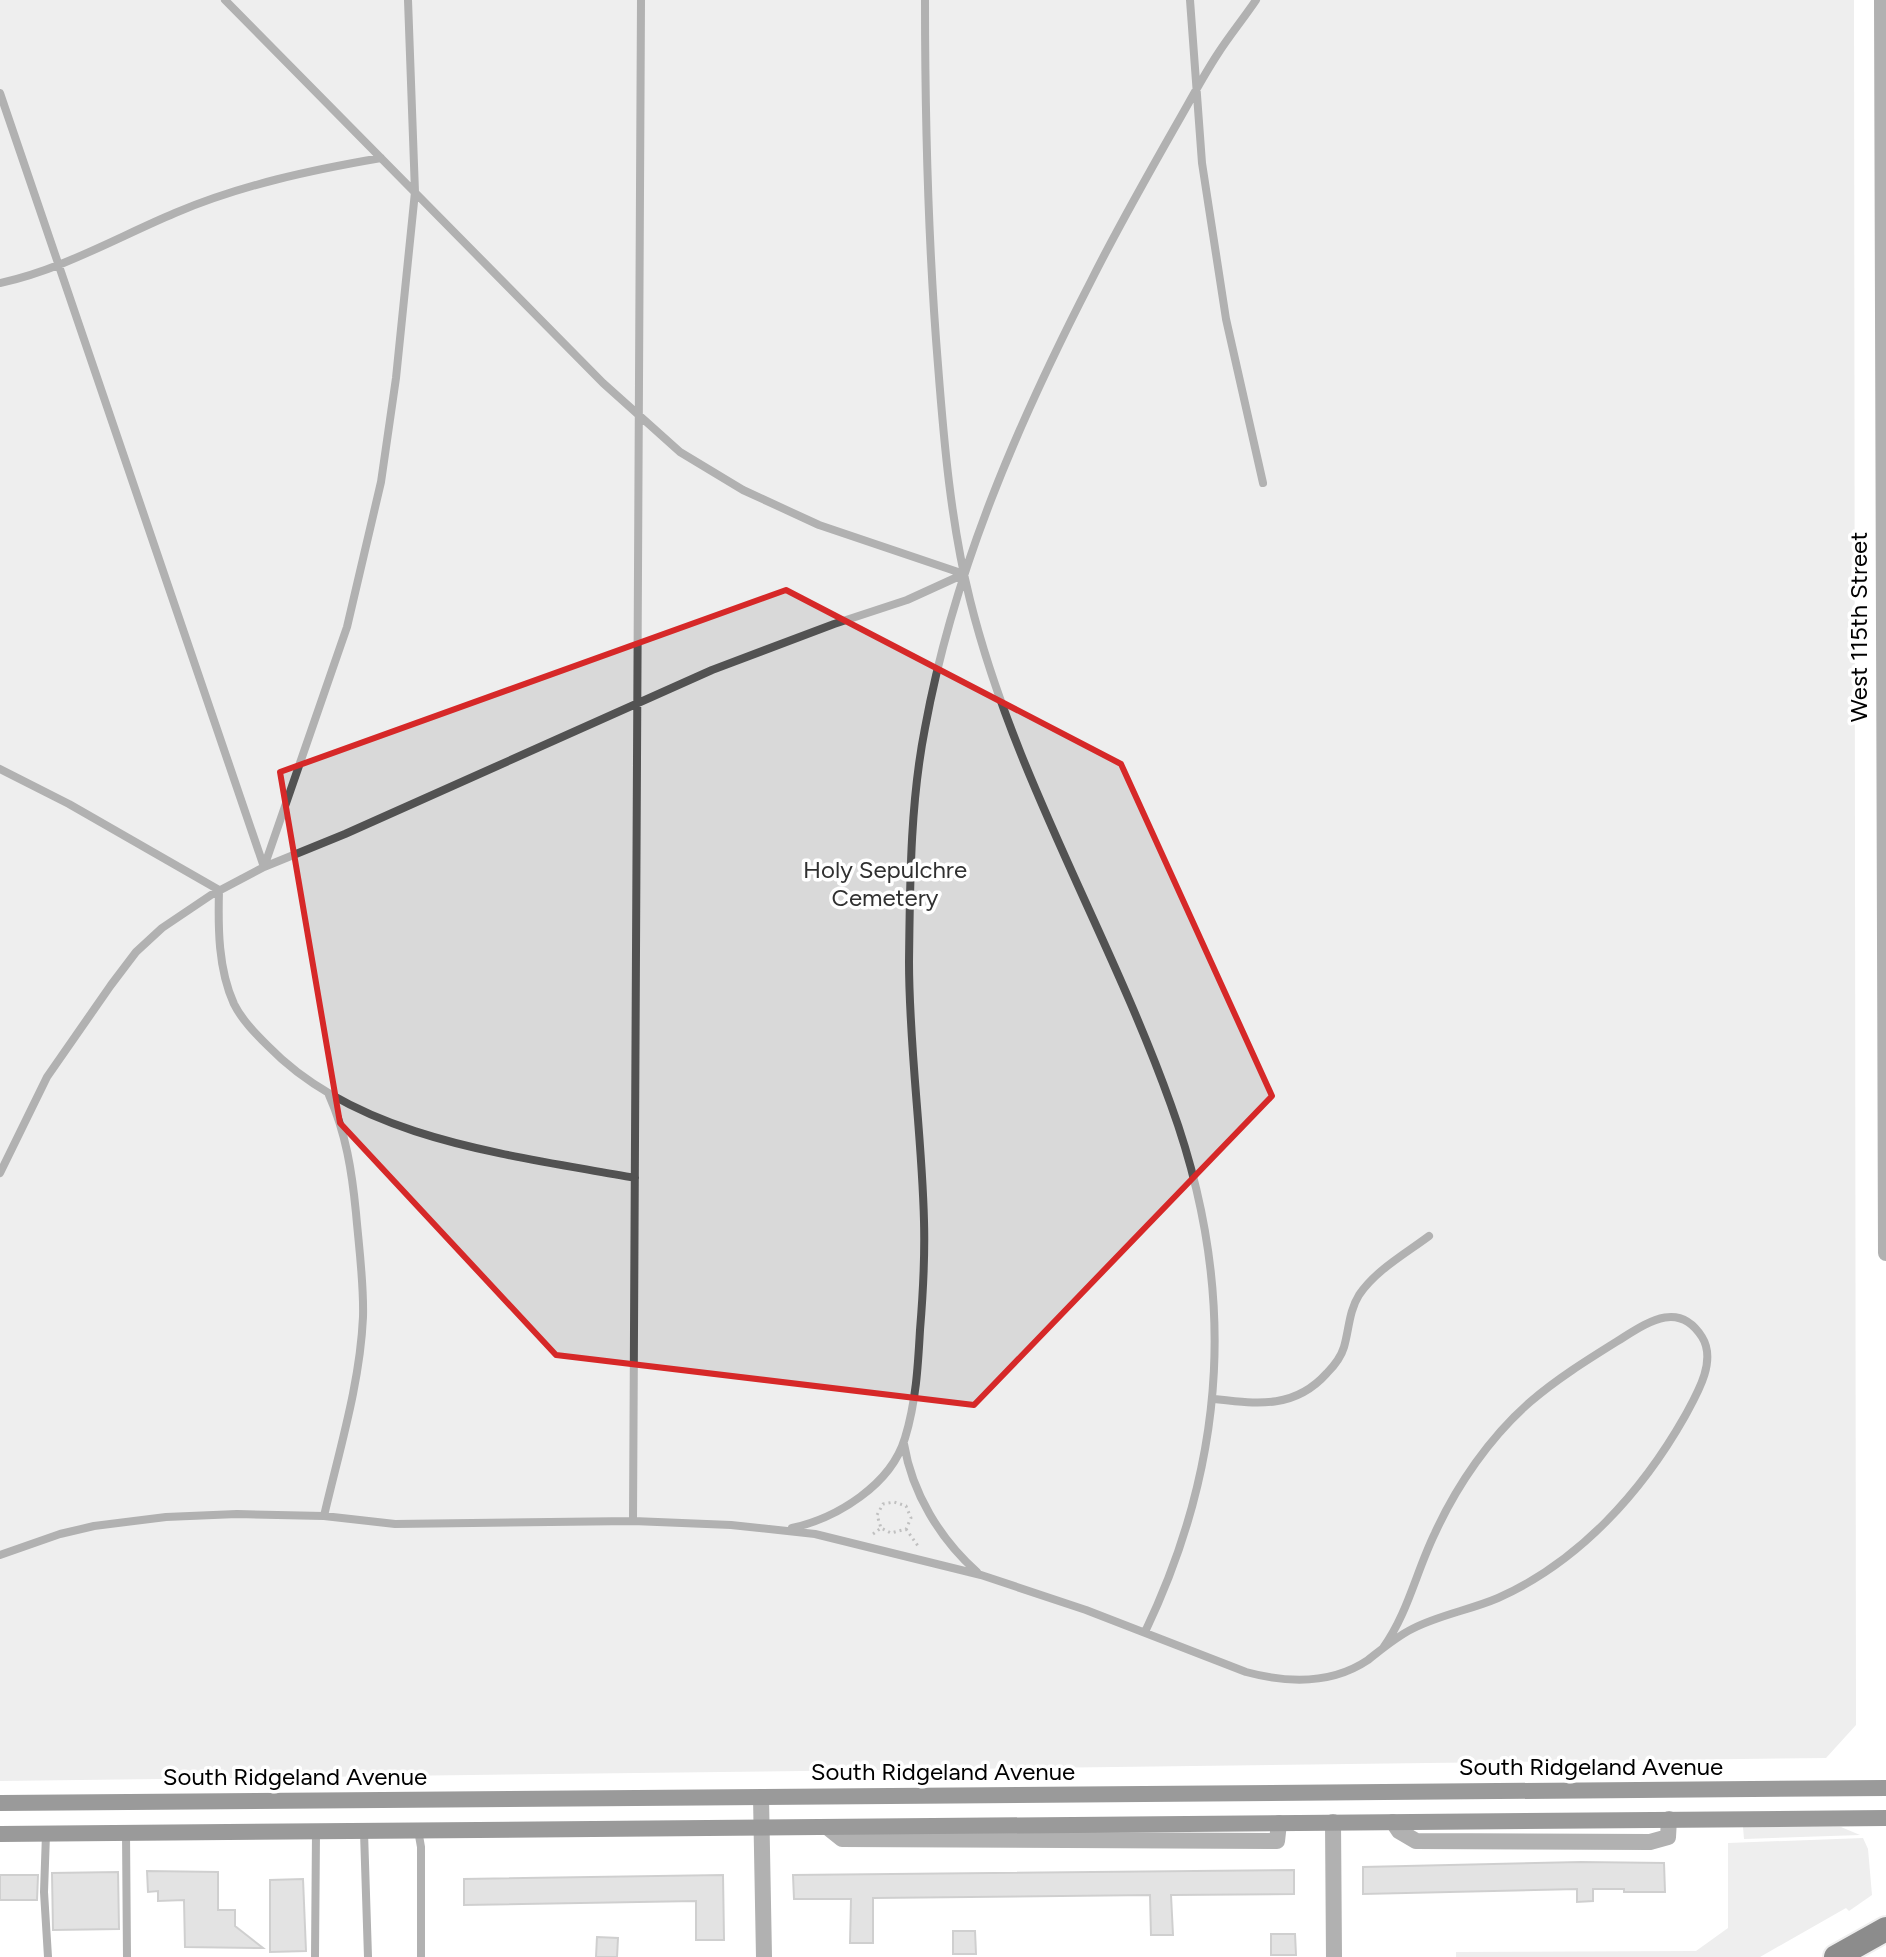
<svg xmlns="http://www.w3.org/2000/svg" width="1886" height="1957" viewBox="0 0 1886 1957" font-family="Figtree,sans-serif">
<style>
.green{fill:#d9d9d9}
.building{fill:#c2c2c2;stroke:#969696;stroke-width:2}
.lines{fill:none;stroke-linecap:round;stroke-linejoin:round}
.motorway-casing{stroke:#dbdbdb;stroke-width:28}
.path{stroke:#747474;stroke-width:3;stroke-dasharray:2 4;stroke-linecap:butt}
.service{stroke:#525252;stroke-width:8}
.minor{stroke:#525252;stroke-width:16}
.tertiary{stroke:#525252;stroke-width:16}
.secondary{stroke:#1f1f1f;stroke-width:16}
.motorway{stroke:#000;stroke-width:24}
.marked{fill:none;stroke:#d62828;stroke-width:6;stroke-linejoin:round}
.labels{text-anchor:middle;stroke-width:7;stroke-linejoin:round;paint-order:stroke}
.street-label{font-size:24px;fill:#000;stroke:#fff}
.park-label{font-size:24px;fill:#303030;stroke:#fff}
</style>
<rect width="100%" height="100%" fill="#fff"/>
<path class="green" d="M0,0H1854L1856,1725L1826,1758L0,1781Z
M1743,1827H1841L1860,1835L1744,1839Z
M1863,1838L1868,1849L1872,1895L1849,1911L1846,1908L1760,1957H1456V1952L1696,1951L1728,1928V1843Z"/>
<path class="building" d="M1581,1862L1664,1863L1665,1892H1624V1889H1593V1901L1577,1902V1889L1363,1894V1867Z
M1294,1870V1894L1171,1895L1173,1935H1151L1150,1895L873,1898V1943H850L851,1899H794L793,1875Z
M147,1871L218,1872V1910H235V1926L263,1948L185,1947L184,1900L158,1901V1891L148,1892Z
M118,1872L119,1929L53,1930L52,1873Z
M0,1875H38L37,1900H0Z
M723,1875L724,1940H696V1901L464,1905V1879Z
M303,1879L306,1951L270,1952V1880Z
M953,1931H975L976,1954H953Z
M1271,1934H1295L1296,1955H1271Z
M597,1937L618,1938L617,1957H596Z"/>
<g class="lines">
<defs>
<path id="motorway" d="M1836,1957L1886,1929"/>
</defs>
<use href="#motorway" class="motorway-casing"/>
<path class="path" d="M906,1529L918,1546
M873,1534L881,1528L891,1533L906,1529L911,1518L906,1506L894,1502L883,1504L877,1515L881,1528"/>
<path class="service" d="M925,0C925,122 928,243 938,365C944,443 951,524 970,600C1014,777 1110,934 1171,1105C1237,1287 1228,1458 1145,1632
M1190,0L1202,163L1226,319L1263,483
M0,93L264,867
M0,283C61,270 118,237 175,213C241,185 311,170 381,158
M0,769L69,804L219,890C218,927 218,969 234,1004C242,1020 255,1033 268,1046C359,1140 512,1155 635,1178
M264,867L347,627L381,482L396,378L415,192L408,0
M0,1173L47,1077L111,985L136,952L162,928L211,895L264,867L345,834L712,670L834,624L907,600L964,574L819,525L743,490L680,452L603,383L225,0
M1214,1399C1258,1404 1295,1409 1327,1373C1334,1366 1341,1357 1344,1347C1349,1330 1349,1311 1359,1295C1376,1270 1405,1254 1429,1236
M904,1444C912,1493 940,1539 977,1572
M324,1516C339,1451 360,1384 363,1317C364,1283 359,1248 356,1213C352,1172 346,1133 329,1095
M633,1521L641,0
M792,1528C837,1518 891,1485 905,1438C916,1402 918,1366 920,1330C923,1294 925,1257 924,1221C922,1135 909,1048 909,962C910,884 910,804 925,728C954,570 1018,423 1091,281C1117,229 1146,178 1175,127C1189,103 1202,78 1217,55C1229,36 1244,18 1256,0
M0,1555L60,1534L94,1526L166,1517L237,1514L324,1516L395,1524L633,1521L731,1525L815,1534L981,1575L1086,1610L1246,1672C1287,1683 1331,1685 1368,1660C1382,1649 1396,1637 1412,1629C1439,1615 1470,1610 1498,1598C1579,1562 1642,1492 1685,1416C1697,1394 1717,1361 1702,1337C1680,1302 1651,1320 1624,1337C1592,1357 1559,1377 1530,1402C1490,1437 1457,1485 1435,1533C1416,1572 1408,1613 1383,1648
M418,1830L421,1847V1957
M364,1832L368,1957
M126,1833L127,1957
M46,1834L44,1892L48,1957
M315,1957L316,1832"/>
<path class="minor" d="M761,1797L764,1957
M1333,1822L1334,1957
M1393,1822L1399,1831L1416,1841L1650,1842L1668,1837L1669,1819
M827,1827L842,1839L1277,1841L1279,1823"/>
<path class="tertiary" d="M1882,0L1886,1253"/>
<path class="secondary" d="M0,1803L1886,1788
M0,1834L1886,1818"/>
<use href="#motorway" class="motorway"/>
</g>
<path d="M0 0H1886V1957H0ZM786,590L1121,764L1272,1096L974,1405L556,1355L340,1123L280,772Z" fill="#fff" fill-opacity=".55" fill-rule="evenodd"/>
<path class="marked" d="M786,590L1121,764L1272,1096L974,1405L556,1355L340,1123L280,772Z"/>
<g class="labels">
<g class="street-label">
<text transform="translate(1859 627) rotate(-90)" y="8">West 115th Street</text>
<text x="1591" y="1775">South Ridgeland Avenue</text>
<text x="943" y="1780">South Ridgeland Avenue</text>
<text x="295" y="1785">South Ridgeland Avenue</text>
</g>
<g class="park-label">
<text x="885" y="878">Holy Sepulchre<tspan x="885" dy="28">Cemetery</tspan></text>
</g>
</g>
</svg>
